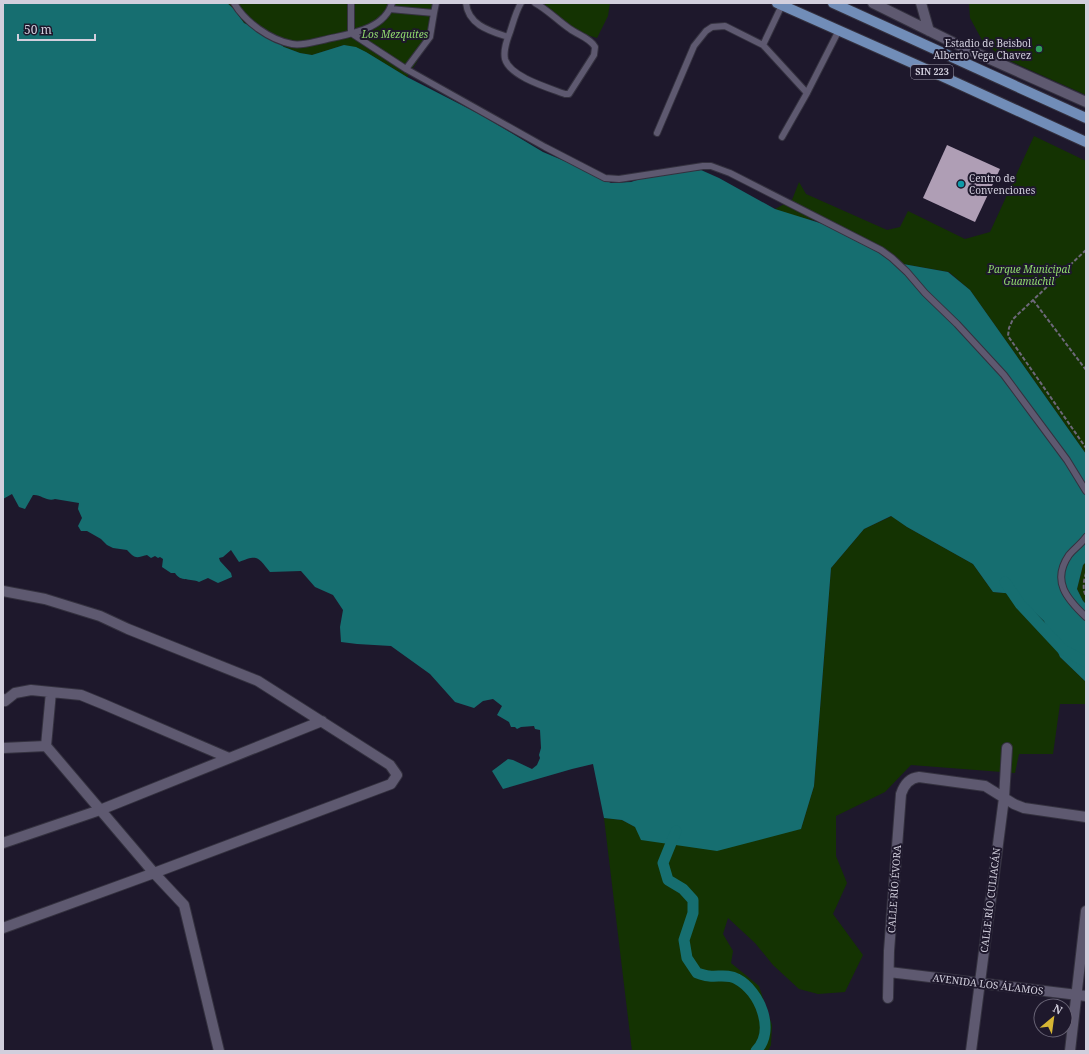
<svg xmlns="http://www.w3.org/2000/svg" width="1089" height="1054" viewBox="0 0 1089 1054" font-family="'Noto Serif',serif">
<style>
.green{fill:#143302}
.water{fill:#166e70}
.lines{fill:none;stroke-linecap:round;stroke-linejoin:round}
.canal{stroke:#166e70;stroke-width:11}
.building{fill:#af9eb5}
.lane-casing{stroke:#34313f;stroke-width:8}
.street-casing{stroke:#34313f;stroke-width:12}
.primary-casing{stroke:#34313f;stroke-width:12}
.path{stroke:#6d687a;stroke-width:2;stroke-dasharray:4 2;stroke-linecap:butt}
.lane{stroke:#5e5970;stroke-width:6}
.street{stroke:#5e5970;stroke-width:10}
.primary{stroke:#718db8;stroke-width:10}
.leisure-dot{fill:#2e9e5b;stroke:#1e182c;stroke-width:1.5}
.culture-dot{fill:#0f9aa8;stroke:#1e182c;stroke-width:1.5}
.labels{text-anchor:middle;stroke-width:4;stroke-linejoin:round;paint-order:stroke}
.shield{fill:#1e182c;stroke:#9c98a8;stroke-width:1}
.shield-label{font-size:9px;font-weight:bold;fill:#d2cfdd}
.park-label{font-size:10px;font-style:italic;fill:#90da6e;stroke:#1e182c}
.poi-label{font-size:10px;fill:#d2cfdd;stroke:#1e182c;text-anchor:end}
.street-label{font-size:10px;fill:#d2cfdd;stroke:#1e182c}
</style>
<rect width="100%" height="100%" fill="#1e182c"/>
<path class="green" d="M227,3H437L417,62L407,77L366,52L344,45L312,55L300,53L284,47L259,30L244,23L234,9Z
M543,3H610L608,16L597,38L580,33Z
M969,3H1086V95L1001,57L982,40L970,18Z
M1034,136L1086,161V454L970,290L949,272L903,264L816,221L795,216L775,209L792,200L799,182L806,194L887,230L900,227L908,211L965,239L990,232Z
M892,516L907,527L973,564L993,592L1015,594L1044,621L1060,657L1086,682V704H1060L1053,754H1019L1015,773L911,765L885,792L836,816V856L847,883L833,914L863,955L845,992L818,994L799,989L773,965L755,943L728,918L723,934L733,951L731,963L759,986L772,1025L771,1045L768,1051H632L604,818L622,820L635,827L801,829L814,786L831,568L864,529Z
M1086,562V604L1083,601L1077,589L1083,565Z"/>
<path class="water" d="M3,3H227L234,9L244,23L259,30L284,47L300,53L312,55L344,45L356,47L366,52L407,77L481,115L543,152L586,170L611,183L631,182L649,176L701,170L719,178L775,209L836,228L903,264L948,272L970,290L1086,454V562L1083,565L1077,589L1083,601L1086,604V682L1060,657L1044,621L1015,594L993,592L973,564L907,527L891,516L864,529L831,568L814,786L801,829L717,851L641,840L635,827L622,820L604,818L593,764L572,769L503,789L492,771L508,759L513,760L532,769L537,765L540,758L539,755L541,748L540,730L535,729L534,726L521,727L517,729L515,727H511L509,722L497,715L502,706L493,699L483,701L474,708L455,702L430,674L391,646L357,644L341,642L340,627L343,610L333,595L315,587L301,571L270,572C258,557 258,554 239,562L231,550L223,557L219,558L220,561L231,573L232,577L218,583L208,578L199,582C191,578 180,582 175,573H171L162,567L163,559L160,557L158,558L155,556L151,558L147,555C136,558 135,559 127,550L113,548L107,545L101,539L87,531H81L78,526L82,518L78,509L79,503L55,499C47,502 41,494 33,495L25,509L19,507L12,494L3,499Z"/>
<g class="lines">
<path class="canal" d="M1005,582L1020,604L1062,649L1086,662
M676,831L663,863L668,880L683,889L693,900V913L684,940L687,958L697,973C701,974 705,976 709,976C718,977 729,974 737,979C760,991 776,1031 756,1051"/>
</g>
<path class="building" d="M947,145L1000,169L975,222L923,198Z"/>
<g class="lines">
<defs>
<path id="lane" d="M234,3C245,22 270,40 292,44C302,46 313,42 323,40C347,34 384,31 392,3
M351,3V33L406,69L430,37L434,13
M466,3C468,25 490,31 508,37
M521,3C516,11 513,23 510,32C507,40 503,50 505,59C510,77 549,88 565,94H569L594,55L595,47C590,38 578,35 570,29C558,21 548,10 535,3
M390,9L434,13L436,3
M763,45L782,5
M406,69L545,147L605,178L619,179L703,166H711L730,173L881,250L892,258L907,272L925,293L957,324L1004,375L1067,460L1086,491
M657,133L694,46L706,31L712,27L725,26L763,45L807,93
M782,137L807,93L839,30
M1086,537C1081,544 1074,549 1069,555C1051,581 1067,599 1086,617"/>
<path id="street" d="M873,3L954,43L1086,102
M921,3L929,31
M3,591L45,599L100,616L128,629L258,681L390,765L397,775L391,784L154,873L3,928
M51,692L81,695L103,704L229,758
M3,699L5,701L15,693L31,690L51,692L46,746L154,873L184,905L219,1051
M3,748L46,746
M3,843L100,810L322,721
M889,972L1086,996
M888,998L889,951L901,794C904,785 909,778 919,777L985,786L1014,804L1024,808L1086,817
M971,1051L1004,798L1007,748
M1070,1051L1086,911"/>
<path id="primary" d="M777,3L946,78L1086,142
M833,3L1086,118"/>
</defs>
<use href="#lane" class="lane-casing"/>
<use href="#street" class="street-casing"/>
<use href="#primary" class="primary-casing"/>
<path class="path" d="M1086,250L1013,319L1009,328L1008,336L1086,448
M1033,300L1086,370
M1086,573C1084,580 1082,589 1086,596"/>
<use href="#lane" class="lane"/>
<use href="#street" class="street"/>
<use href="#primary" class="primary"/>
</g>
<circle class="leisure-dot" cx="1039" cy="49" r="4"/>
<circle class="culture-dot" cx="961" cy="184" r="4"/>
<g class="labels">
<rect class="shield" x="911" y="65" width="42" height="14" rx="3"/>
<g class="shield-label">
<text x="932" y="75">SIN 223</text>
</g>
<g class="park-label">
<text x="395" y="38">Los Mezquites</text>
<text x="1029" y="273">Parque Municipal<tspan x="1029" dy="12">Guamúchil</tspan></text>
</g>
<g class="poi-label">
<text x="1031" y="47">Estadio de Beisbol<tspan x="1031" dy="12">Alberto Vega Chavez</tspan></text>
<text x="969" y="182" text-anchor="start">Centro de<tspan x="969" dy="12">Convenciones</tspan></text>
</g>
<g class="street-label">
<text transform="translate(894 889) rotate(-86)" y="4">CALLE RÍO ÉVORA</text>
<text transform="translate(990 900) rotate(-83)" y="4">CALLE RÍO CULIACÁN</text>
<text transform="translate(988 984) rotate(7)" y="4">AVENIDA LOS ÁLAMOS</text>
</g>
</g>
<rect width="1089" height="1054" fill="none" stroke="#d2cfdd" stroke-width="8"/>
<g transform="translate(1053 1018) rotate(29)"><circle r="19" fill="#1e182c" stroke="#666173"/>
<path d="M0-3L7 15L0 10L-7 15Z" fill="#d6b534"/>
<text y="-6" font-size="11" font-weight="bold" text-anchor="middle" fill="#d2cfdd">N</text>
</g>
<path d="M18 34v6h77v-6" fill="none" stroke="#d2cfdd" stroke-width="2"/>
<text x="24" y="34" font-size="12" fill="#d2cfdd" stroke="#1e182c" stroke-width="3" paint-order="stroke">50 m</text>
</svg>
